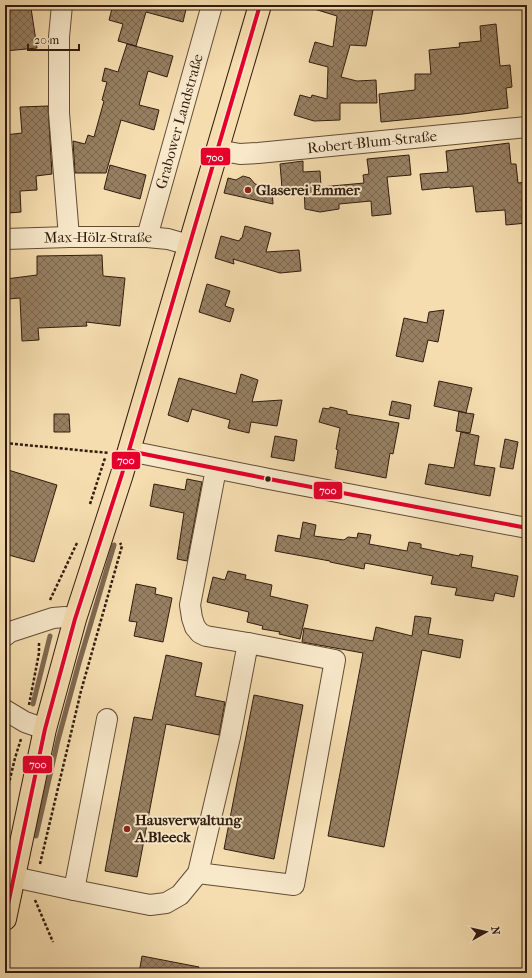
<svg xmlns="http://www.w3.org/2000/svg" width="532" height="978" viewBox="0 0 532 978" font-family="'IM FELL French Canon',serif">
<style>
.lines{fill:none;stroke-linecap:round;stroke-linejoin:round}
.stream{stroke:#7e684f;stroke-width:5}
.building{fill:url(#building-cross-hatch);stroke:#311c0f}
.minor-casing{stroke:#624c37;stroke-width:22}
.major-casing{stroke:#311c0f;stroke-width:24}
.path{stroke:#311c0f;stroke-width:2.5;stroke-dasharray:3 2;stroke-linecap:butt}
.minor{stroke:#f8e9cb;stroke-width:20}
.major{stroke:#f5ddaf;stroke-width:22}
.bus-1-casing{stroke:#f8e9cb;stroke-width:7}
.bus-1{stroke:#e4002b;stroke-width:4}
.poi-dot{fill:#8f2418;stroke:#f8e9cb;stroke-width:1.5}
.bus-dot{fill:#311c0f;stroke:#f8e9cb;stroke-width:1.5}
.labels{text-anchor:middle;stroke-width:4;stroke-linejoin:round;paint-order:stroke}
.street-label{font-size:15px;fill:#311c0f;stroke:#f8e9cb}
.poi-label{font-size:15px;font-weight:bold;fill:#311c0f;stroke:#f8e9cb;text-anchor:start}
.line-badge{stroke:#f8e9cb;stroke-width:1.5}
.badge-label{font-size:11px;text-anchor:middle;font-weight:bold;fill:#fff}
</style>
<defs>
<pattern id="building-cross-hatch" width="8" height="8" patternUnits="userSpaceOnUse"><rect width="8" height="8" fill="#978062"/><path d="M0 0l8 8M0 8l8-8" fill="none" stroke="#7c684f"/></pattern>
</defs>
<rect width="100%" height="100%" fill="#f5ddaf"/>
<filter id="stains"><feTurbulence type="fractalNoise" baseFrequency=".005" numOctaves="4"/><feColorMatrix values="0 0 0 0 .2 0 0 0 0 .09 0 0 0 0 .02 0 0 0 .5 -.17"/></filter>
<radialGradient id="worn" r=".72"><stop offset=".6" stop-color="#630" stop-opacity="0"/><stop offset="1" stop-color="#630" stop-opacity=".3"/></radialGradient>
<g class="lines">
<path class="stream" d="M33,704L50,636
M36,836L58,740L79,663L114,545"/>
</g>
<path class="building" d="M5,5H21V9L31,8L37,48L5,51Z
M113,5H187L183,22L146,12L136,46L118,41L123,24L109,20Z
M311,5H374L366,46L350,45L341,77L357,81L376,80L377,103H340V120L314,121L294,115L300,95L311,98L312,95L327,99L328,67L309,62L315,42L333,47L337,16L311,8Z
M496,24L500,66L510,65L512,87L506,88L508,108L463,114L381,122L379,94L415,90V74H431L429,50L460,47L459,43L481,41L480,26Z
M127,44L173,56L167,77L148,71L139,105L159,110L154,130L121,120L106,173H75L73,141L85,144L88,135L94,137L104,101L102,100L107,82L102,81L105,68L118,72Z
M48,106L52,174L36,176L37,190L20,191L21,212L9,213L8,207L5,208V135L22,133L20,107Z
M509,143L511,164H516L518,183L527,182V223L506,225L505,210L476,212L473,186L450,188V187L422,190L420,174L448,172L446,151Z
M409,155L411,175L387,177L391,214L372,216L371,201L339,204V209L320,212L305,209L304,186L282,188L280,164L303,161V172L320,171L321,187L364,183L363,175L369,174L367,159Z
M110,165L146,175L140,199L104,189Z
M243,176L250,178L255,184L272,188L273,204L224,193L228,178L236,180Z
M245,226L271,233L266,252L299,250L301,271L280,273L233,259L234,264L215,258L221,236L239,241L241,238H242Z
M102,255L103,276L125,278L120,326L86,322L87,326L38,328L39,340L22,341L20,298L8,299L6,279L37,275V256Z
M207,284L230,291L225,306L234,309L230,322L199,312Z
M444,310L438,342L428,340L423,362L396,356L404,318L427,323L429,312Z
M241,374L258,380L252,402L282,400L277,426L251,422L249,433L228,428L230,420L192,409L188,422L168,415L179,378L236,394Z
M439,381L472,388L466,413L474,414L470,433L456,431L459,411L466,413L434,406Z
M392,401L411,405L409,419L389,415Z
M330,407L347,411V414L399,423L393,454L390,453L386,478L335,468L338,450L336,449L340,428L319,422L323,408L329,409Z
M54,414H69L70,432H54Z
M461,432L479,436L474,465L495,468L490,496L425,484L429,464L454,468Z
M275,436L297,440L294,461L271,457Z
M505,439L518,442L513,469L500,467Z
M5,469L57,485L34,562L5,554Z
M187,479L202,482L187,561L177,559L184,513L150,506L154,484L185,490Z
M303,522L316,525L314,536L344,540L348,537L357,538L358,533L371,535L369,544L407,551L409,542L421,544V548L459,556L460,554L473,556L471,567L518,576L514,597L495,593L493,601L455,595L457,588L431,584L433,576L365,563L364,569L330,562V561L275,551L278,535L300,539Z
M228,571L246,575L245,579L272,585L270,596L308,605L300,639L279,634L280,632L262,629L263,626L247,622L249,612L207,602L213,577L225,580Z
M136,584L156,588L155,594L172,598L163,642L134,636L137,622L129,621Z
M415,616L431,618L428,634L463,640L460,658L422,650L384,847L328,836L363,653L302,642L304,628L373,641L376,627L412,636Z
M166,655L202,663L195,696L225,702L219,735L166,724L137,877L105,871L134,717L152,720Z
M254,695L303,705L274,859L224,849Z
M142,956L199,967L198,973H139Z"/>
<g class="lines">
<defs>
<g id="minor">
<path d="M62,5L59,37V113L69,237"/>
<path id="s1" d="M217,150L240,154L258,153L527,127"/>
<path id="s2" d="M147,237L212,5"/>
<path id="s3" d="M5,239L69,237H147L168,239L189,245"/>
<path d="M129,450L139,453L269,479L527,528"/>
<path d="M216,469L190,605L192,618L195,627L200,633L206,636L248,643"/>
<path d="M5,636L10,632L53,618L65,617L75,619"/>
<path d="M5,710L25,722L45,729"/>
<path d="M14,877L74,890L150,905L166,903L180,895L198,873L230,737L248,643L335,660L294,885L198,873"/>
<path d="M74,890L107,719"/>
</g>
<path id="major" d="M5,919L45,729L75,619L122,474L260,5"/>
</defs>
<use href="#minor" class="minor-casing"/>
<use href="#major" class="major-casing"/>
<path class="path" d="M5,443L109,453
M90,504L105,458
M50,600L77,543
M29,705L39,653V641
M5,800L15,758L21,739
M40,864L81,691L122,546L120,543
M35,900L53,942"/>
<use href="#minor" class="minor"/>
<use href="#major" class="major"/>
<defs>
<path id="bus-1" d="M129,450L139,453L269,479L527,528
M5,919L45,729L75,619L122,474L260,5"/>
</defs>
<use href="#bus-1" class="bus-1-casing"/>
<use href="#bus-1" class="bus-1"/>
</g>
<g class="poi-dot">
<circle cx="248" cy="190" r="4"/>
<circle cx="127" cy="829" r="4"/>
</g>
<circle class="bus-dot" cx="268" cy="479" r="3.5"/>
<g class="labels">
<g class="street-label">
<text dy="5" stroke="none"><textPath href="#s2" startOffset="120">Grabower Landstraße</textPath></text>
<text dy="5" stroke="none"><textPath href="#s1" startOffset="156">Robert-Blum-Straße</textPath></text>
<text dy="5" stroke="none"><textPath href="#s3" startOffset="93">Max-Hölz-Straße</textPath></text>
</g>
<g class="poi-label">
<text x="256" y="195">Glaserei Emmer</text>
<text x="135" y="825">Hausverwaltung<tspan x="135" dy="17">A.Bleeck</tspan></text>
</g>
</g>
<g class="line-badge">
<rect x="200" y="147" width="31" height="19" rx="4" fill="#e4002b"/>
<rect x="111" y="451" width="30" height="19" rx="4" fill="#e4002b"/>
<rect x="313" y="481" width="30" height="19" rx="4" fill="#e4002b"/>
<rect x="22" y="755" width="31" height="19" rx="4" fill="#e4002b"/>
</g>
<g class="badge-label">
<text x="215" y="161">700</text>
<text x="126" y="464">700</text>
<text x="328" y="494">700</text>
<text x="38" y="768">700</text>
</g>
<rect width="532" height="978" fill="none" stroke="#f5ddaf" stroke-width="20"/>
<rect x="6" y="6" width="520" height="966" fill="none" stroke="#311c0f" stroke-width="2"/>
<rect x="10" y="10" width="512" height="958" fill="none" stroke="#311c0f"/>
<g transform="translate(486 932) rotate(82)" stroke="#f8e9cb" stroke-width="3" paint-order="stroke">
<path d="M0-3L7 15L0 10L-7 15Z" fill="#311c0f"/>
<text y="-6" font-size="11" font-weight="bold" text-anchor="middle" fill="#311c0f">N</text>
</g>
<path d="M28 44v6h51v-6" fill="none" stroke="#311c0f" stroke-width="2"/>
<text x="34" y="44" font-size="12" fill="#311c0f" stroke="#f8e9cb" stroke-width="3" paint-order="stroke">20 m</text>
<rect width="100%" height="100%" filter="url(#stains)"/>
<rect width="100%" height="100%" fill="url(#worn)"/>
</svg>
